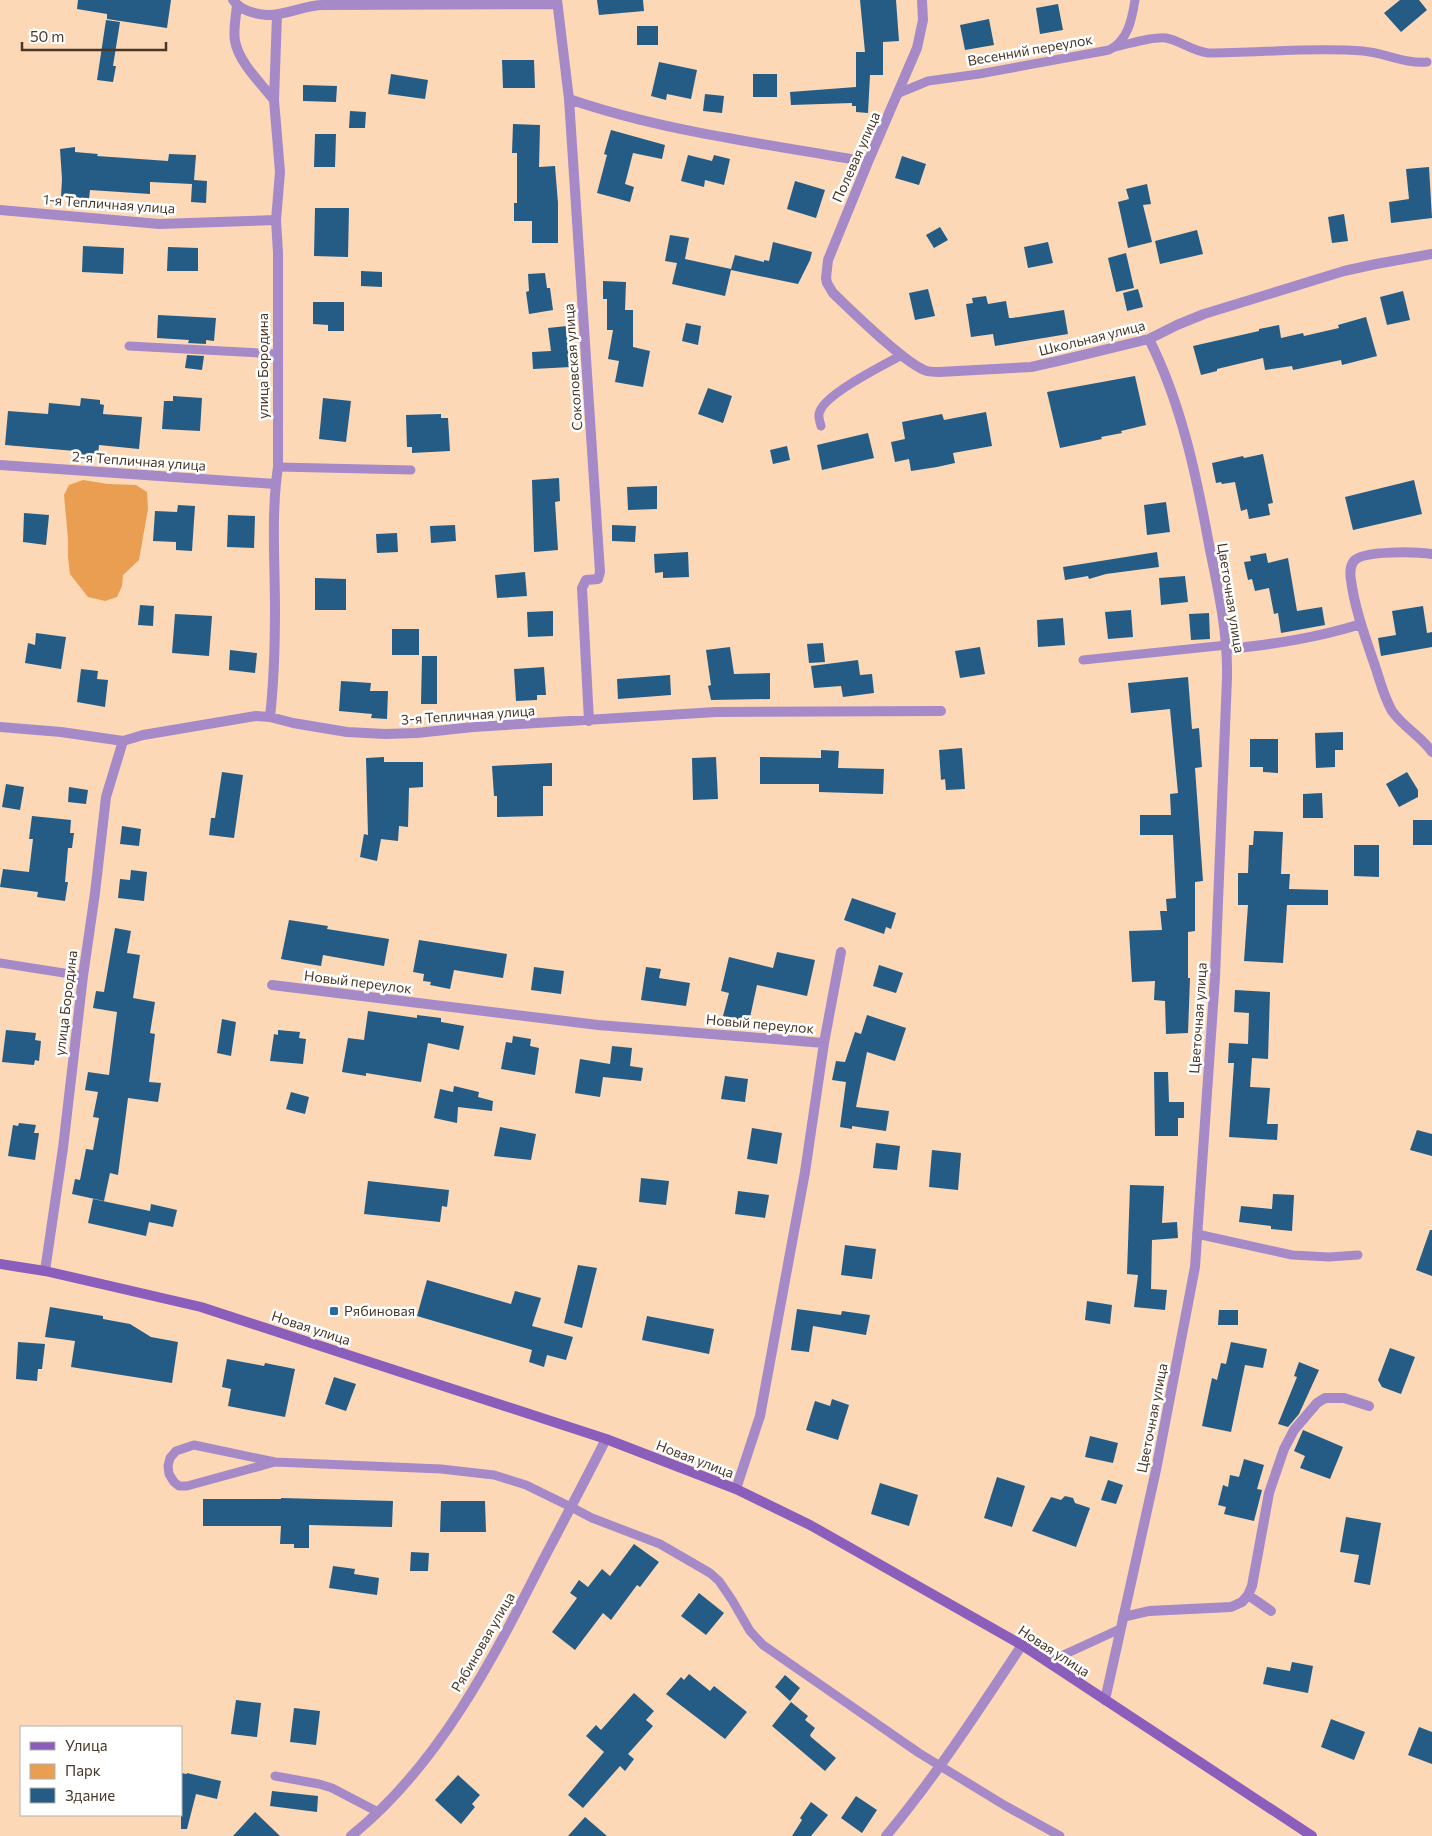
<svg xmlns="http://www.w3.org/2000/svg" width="1432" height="1836" viewBox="0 0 1432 1836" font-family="Commissioner,sans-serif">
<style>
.green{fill:#e99e51}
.building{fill:#245c86}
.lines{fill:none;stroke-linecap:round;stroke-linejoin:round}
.lane{stroke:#a68ac8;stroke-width:9}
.street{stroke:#a68ac8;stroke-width:10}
.secondary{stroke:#8a5eba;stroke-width:10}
.poi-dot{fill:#256da1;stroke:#fff;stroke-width:2}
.labels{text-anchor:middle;stroke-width:5;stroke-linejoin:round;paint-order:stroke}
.street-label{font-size:14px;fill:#493727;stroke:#fff}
.poi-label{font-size:14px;fill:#493727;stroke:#fff;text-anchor:start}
</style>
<rect width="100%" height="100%" fill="#fcd8b7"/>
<path class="green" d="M83,480L108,484L136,485L147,492L148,509L139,560L123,575L122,586L117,597L105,601L88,597L70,574L68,557V539L64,495L69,485Z"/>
<path class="building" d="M78,0H171L167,28L107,19V14L77,9Z
M597,0H643L644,11L599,15Z
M860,0H896L899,41L883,42V75H870L868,113L856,112V106H852V103L791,105L790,92L856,87V52H865Z
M1400,0H1419L1427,10L1401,32L1384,13Z
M1058,4L1063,30L1040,34L1036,8Z
M989,19L994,45L965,50L960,25Z
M106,20L120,22L113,66H116L113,82L97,80Z
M637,26H658V45H637Z
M502,60H534L535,88H503Z
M659,62L697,70L691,99L667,94L666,100L651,96Z
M391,74L428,80L425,99L388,94Z
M753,74H777V97H753Z
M303,85L337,86L336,102L303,101Z
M705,94L724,96L722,113L703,111Z
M350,111L366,112L365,128H349Z
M513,124L540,125L539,167L555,166L558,203V243H532V221H514V203H517V153H512Z
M611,130L665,145L662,159L633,153L625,184L634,187L630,202L597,193L607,155L604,154Z
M315,134H336L335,167H314Z
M75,147V152L98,154L97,156L168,161L169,154L196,155L194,180L207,181L206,203L191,202L192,184L150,182V194L90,190L89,199L61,197L62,179L60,149Z
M688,155L712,161L714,155L730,159L724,185L705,180L704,187L681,181Z
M902,156L926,164L919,185L895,178Z
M1429,167L1432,218L1391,223L1389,202L1409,199L1406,169Z
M795,181L825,190L816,218L787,209Z
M1147,184L1151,204L1143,205L1152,242L1128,248L1118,202L1129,199L1126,189Z
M315,208H349L348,257L314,256Z
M1344,214L1348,241L1332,243L1328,217Z
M940,227L948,240L934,248L926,235Z
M1197,230L1203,254L1160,264L1155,241Z
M670,235L689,238L685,259L731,269L735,255L764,262V260L769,261L773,242L812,252L810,260L798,284L731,270L725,296L672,284L677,263L665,261Z
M1048,242L1053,263L1028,268L1024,247Z
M83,246L124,248L123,274L82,272Z
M168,247L198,248V271H167Z
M1126,253L1134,288L1116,292L1108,258Z
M361,271L382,272V287L361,286Z
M545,273L547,288H550L553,310L529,314L526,292L529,291L528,274Z
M603,281L626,282L625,310H633V347L650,351L643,387L615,382L619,361L608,359L613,330H607V299H603Z
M928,289L935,316L915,320L909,293Z
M1138,289L1143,307L1127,311L1123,293Z
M1403,291L1410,320L1387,325L1380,297Z
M986,296L988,304L1006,301L1009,318H1012L1064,310L1068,334L995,346L993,334L971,337L966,304L973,303L972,298Z
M313,302H344V331H328V325L313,324Z
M158,315L216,318L214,341L206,340V344L188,343L189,340L157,338Z
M1366,317L1377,356L1342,365L1341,360L1293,370L1292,366L1265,370L1263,358L1217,369V371L1201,375L1193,346L1259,331V329L1279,325L1281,338L1303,333L1304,336L1339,328L1338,325Z
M686,323L701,326L698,345L682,341Z
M567,326L571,367L533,369L532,352L551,351L548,328Z
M187,355L204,356L202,370L185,368Z
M1135,376L1146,425L1121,431L1122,433L1101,437L1102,439L1060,448L1047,392Z
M708,388L732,396L723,423L698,414Z
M173,396L202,398L200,431L162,429L164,401H173Z
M81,398L100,400V404L104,405L103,414L142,417L139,449L99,445L98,456L75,454V451L5,445L8,411L48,414L49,403L80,406Z
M323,398L351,401L346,442L319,439Z
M986,412L992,446L953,453L955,463L937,467L911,471L909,459L895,462L891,442L905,439L902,422L942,414L944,420Z
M441,414V418H448L450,451L412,453V447H407L406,415Z
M868,433L874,458L822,470L817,445Z
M787,446L790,460L773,464L770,450Z
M1263,454L1273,503L1268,504L1270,515L1249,519L1247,509L1241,511L1235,482L1222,484L1221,482L1216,483L1212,463L1243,456L1244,458Z
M559,478L560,501L555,502L558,550L534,552L532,480Z
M1414,480L1422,514L1353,530L1345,497Z
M657,486V509L628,510L627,487Z
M1166,502L1170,532L1147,535L1144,505Z
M178,505L195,506L192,551L176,550V542L153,541L155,511L177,512Z
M24,513L49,515L46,545L23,542Z
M228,515L255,516L254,548L227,547Z
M455,525L456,541L431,543L430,526Z
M612,525L636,526L635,542L612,541Z
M397,533L398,552L377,553L376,534Z
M688,552L689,577L663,578V572L655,573L654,554Z
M1157,552L1159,567L1106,574L1089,579L1088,576L1065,580L1063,567Z
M1266,553L1268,563L1288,558L1297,611L1322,607L1325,625L1281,633L1278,613L1274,614L1269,588L1255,591L1252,579L1248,580L1244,562L1251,561L1250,556Z
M525,572L527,596L497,598L495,575Z
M1185,576L1188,602L1161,605L1159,578Z
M315,578L346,579V610H315Z
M140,605L154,606L153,626L138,625Z
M1423,606L1427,633L1432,632V647L1381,656L1378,638L1396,635L1392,611Z
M1131,610L1133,637L1108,639L1105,612Z
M553,611V636L528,637L527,612Z
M1209,613L1210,639L1191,640L1189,614Z
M175,614L212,616L209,656L172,653Z
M1063,618L1065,645L1038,647L1037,620Z
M392,629H419V655H392Z
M36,633L66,637L61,669L25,663L28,643L35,645Z
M823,643L825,662L809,663L807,644Z
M730,647L734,674L770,673V699L711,700L708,686L711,685L706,650Z
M980,647L985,674L960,678L955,651Z
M230,650L257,653L255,673L229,670Z
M422,656H437V704H421Z
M858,660L860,675L872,674L874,693L843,697L841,686L814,688L811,666Z
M544,667L546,695H537V700L516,701L514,669Z
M81,669L98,671L97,679L108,680L105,707L77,702Z
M670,675L671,695L618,699L617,679Z
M1188,677L1192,729L1199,728L1202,767L1195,768L1203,881L1195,882V931L1188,932V978H1190L1188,1033L1166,1034L1165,1001L1154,1000L1155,981L1132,982L1129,931L1162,930L1160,911H1167L1166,899L1176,898L1173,835H1140V815H1171L1170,794L1178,793L1170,709L1131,713L1128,683Z
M341,681L371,683L370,691H388L387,719L371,718L372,714L339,711Z
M1343,732V750H1335V767L1316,768L1315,733Z
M1250,739H1278V773L1263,772V767H1250Z
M962,748L965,789L946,790L945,779L941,780L939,750Z
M821,750L839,751L838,768L884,769L883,794L819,792V784H760V757L821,758Z
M384,757V762H423V787L409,788L408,827L399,826L398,841L381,839L377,861L360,857L364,834L368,835L366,758Z
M716,757L718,799L693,800L692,758Z
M552,763V786H543V816L497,817V796H494L492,766Z
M222,772L243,775L234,838L209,835L211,818H215Z
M1407,772L1418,790V797L1399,807L1386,784Z
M6,784L24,787L20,810L2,807Z
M69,787L88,790L86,804L68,802Z
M1322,793L1323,818H1303V794Z
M32,816L71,820L70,833H74L72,848H68L65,882H68L65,901L37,897L38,892L0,887L3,869L29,872L33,839H29Z
M1413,820H1432V845H1413Z
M122,826L141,829L139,846L120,844Z
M1254,831L1283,832L1281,874H1290L1289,889L1328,890V905H1287L1283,963L1244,961L1248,905H1238V873H1248L1249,845H1253Z
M1354,845H1379V877L1354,876Z
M131,870L147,872L144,901L118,898L120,879L130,880Z
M852,898L896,913L891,929L886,927L884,934L844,920Z
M289,920L328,926L327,929L389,939L384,966L323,955L321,966L281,959Z
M115,928L131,931L127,953L140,955L133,998L155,1002L150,1033L155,1034L149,1082L161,1083L158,1102L128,1098L118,1175L110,1173L104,1201L72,1194L75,1179L80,1180L86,1149L93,1150L99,1118L93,1117L98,1092L85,1090L88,1072L109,1075L117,1012L93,1008L96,991L104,992Z
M419,940L507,954L503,978L454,970L450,989L430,985L431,982L423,981L424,974L413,972Z
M777,952L815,960L807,996L757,985L749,1022L723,1016L729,993L721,991L729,957L773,968Z
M879,965L903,973L896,993L873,986Z
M534,967L564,971L561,994L531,990Z
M646,967L661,969L659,978L690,983L686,1006L641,1000Z
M1235,990L1270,992L1268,1059L1252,1058L1250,1087L1270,1088L1267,1124H1278L1277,1140L1229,1137L1234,1063H1228L1229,1043L1248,1044L1249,1013L1234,1012Z
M368,1011L417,1018V1015L441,1018V1022L464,1026L459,1050L428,1043L421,1082L366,1073V1076L342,1072L348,1038L364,1040Z
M867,1015L906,1028L895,1061L867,1052L856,1107L889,1111L886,1131L852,1126V1129L840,1127L846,1082L832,1080L836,1061L845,1062L855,1032L861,1034Z
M222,1019L236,1022L231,1056L217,1053Z
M6,1030L36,1033L35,1040L41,1041L39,1061L35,1060L34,1065L2,1062Z
M278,1030L300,1032L299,1038L306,1039L303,1064L270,1061L274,1034L278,1035Z
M513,1036L531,1039L530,1046L539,1048L535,1075L501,1069L506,1042L512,1043Z
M612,1046L632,1048L630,1066L643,1068L641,1081L603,1077L600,1097L575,1093L580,1059L610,1064Z
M1154,1072H1168L1169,1102H1184V1118H1178V1136H1155Z
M725,1076L748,1079L745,1102L721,1099Z
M454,1086L479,1092L478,1097L493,1101L492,1111L458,1107L457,1123L434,1118L440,1089L453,1092Z
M291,1092L309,1097L305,1114L286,1109Z
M19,1123L36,1125L34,1133H39L35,1160L8,1156L13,1125L18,1126Z
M500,1127L536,1134L531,1160L494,1156Z
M752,1128L782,1133L777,1164L747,1159Z
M1417,1130L1432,1134V1156L1410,1150Z
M876,1143L900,1146L897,1170L873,1168Z
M932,1150L961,1153L958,1190L929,1187Z
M641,1178L669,1181L666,1205L639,1202Z
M368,1181L449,1190L447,1207L442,1206L440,1222L364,1214Z
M1130,1185L1164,1186L1162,1223L1177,1222L1178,1238L1152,1240L1151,1289L1167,1290L1165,1310L1134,1307L1138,1275L1127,1274Z
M738,1191L769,1195L765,1218L735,1214Z
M1273,1194L1294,1195L1292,1231L1271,1229V1226L1239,1222L1241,1206L1272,1209Z
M93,1199L150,1211L151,1204L177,1210L173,1227L149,1222L146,1236L88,1223Z
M1430,1230H1432V1276L1416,1270Z
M845,1245L876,1249L872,1279L841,1275Z
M578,1265L597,1268L582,1328L564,1323Z
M427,1280L511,1304L515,1291L541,1298L532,1326L573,1337L566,1360L547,1355L544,1367L529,1362L532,1350L417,1316Z
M1087,1301L1112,1305L1110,1324L1085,1320Z
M50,1307L103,1316V1319L130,1324L151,1337L178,1342L172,1383L71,1367L75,1341L45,1337Z
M797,1309L841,1315L842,1311L870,1315L866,1335L813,1326L809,1352L791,1350Z
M1219,1310H1238V1325H1218Z
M647,1316L714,1329L709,1354L642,1340Z
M18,1342L45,1344L42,1369H38L37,1381L16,1379Z
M1231,1342L1267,1349L1263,1368L1245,1365L1231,1432L1202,1426L1212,1378L1217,1380L1221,1363L1226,1364Z
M1390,1348L1415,1357L1401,1394L1382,1387L1378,1380Z
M227,1359L264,1366L265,1363L295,1369L285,1417L228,1406L231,1389L222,1387Z
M1299,1362L1319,1370L1299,1414L1288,1427L1278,1424L1297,1377L1294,1376Z
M334,1377L356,1384L346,1411L325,1404Z
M832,1399L849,1405L838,1440L806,1430L815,1401L830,1406Z
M1303,1430L1343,1447L1330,1479L1300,1468L1305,1456L1294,1451Z
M1090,1436L1118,1443L1113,1463L1085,1457Z
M1244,1459L1264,1465L1257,1489L1262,1490L1254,1521L1224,1514L1226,1507L1218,1505L1223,1485L1228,1487L1230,1475L1239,1477Z
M997,1477L1025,1486L1012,1527L984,1518Z
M1108,1480L1123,1485L1116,1504L1101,1500Z
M880,1483L918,1495L909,1526L871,1514Z
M1065,1496L1073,1498L1075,1503L1090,1508L1076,1547L1032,1531L1051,1497L1061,1500Z
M281,1498L393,1501L392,1527L309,1525V1548H294V1544H280L281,1526H203V1499H281Z
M441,1501H485L486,1532H440Z
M1346,1517L1381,1523L1370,1585L1354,1582L1359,1555L1340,1552Z
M634,1544L659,1562L640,1587L637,1585L611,1620L603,1613L575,1650L552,1632L577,1598L570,1593L579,1580L588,1587L602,1569L610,1576Z
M411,1552L429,1553L428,1571H410Z
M333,1566L355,1569L354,1574L379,1578L377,1595L329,1588Z
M699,1593L724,1613L706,1635L681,1616Z
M1292,1662L1313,1666L1308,1693L1263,1684L1267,1667L1290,1671Z
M689,1674L710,1691L714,1686L747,1712L725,1739L666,1694L681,1677L684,1680Z
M785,1675L800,1688L790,1701L775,1687Z
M634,1693L654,1711L646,1720L653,1726L628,1754L634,1759L625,1771L620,1766L583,1808L568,1795L604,1752L586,1736L596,1725L601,1730Z
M236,1700L261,1703L257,1737L231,1734Z
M791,1702L808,1716L805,1720L815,1728L810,1735L811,1737L836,1758L825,1771L772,1726Z
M294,1708L320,1711L316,1745L290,1742Z
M1331,1719L1365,1732L1354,1760L1321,1747Z
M1419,1727L1432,1732V1764L1408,1755Z
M181,1773L187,1774V1773L221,1781L217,1799L196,1794L187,1829H181Z
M458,1775L480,1795L472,1804L475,1807L461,1824L435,1800Z
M272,1791L318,1796L317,1812L270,1806Z
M856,1796L877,1810L862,1833L841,1818Z
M811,1802L828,1815L811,1836H792L802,1820L800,1818Z
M255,1812L280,1836H233Z
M585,1817L607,1836H568Z"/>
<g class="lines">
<path class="lane" d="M1115,47C1129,44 1153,36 1166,38C1181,41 1192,51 1208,53C1259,53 1312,47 1363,51C1385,53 1405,64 1427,62
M899,93L928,81L979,74L1109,50C1128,41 1132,19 1135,0
M129,346L277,354
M821,426C820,421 817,416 820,411C827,393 884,365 902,355
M278,467L411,470
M1083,660L1227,645
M0,963L83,976
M1197,1234L1292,1255L1329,1257L1358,1255
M275,1462L187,1486H179L174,1482L169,1474L168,1466L170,1458L176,1451L194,1445L275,1462L441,1469L494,1475L526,1485L571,1507L592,1518L660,1544L710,1573L719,1581L732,1600L750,1631L763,1645L919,1753L1004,1805L1060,1836
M1048,1662L1120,1629
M275,1776L319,1784L332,1788L378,1812"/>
<path class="street" d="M233,0C240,10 255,14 267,15C285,16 304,5 323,5C401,5 479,5 557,4
M557,0L569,99L600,572L598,579L586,580L582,588L589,721
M922,0L923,20L917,48L868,162L828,260L826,278L827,283L833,293C851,310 906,365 927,371C931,372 935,372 939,372L1031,367L1058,361L1149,339L1177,325L1204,314L1344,271L1376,264L1432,254
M237,5C236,17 233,30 235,41C239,63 261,83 274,100
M569,99C665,132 768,144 868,162
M0,210L159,224L276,220
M0,465L275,484
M1432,554C1417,552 1363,550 1354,561C1350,566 1350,574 1351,580C1355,611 1367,642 1377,672C1381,685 1385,699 1392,711C1403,727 1421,736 1432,752
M1228,649C1275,644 1316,638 1361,624
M270,717C274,681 275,645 275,609C275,562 271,514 278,467V253L276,220L280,172L274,100L277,15
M0,727L61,732L123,741L143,735L256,716L270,717L293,723L347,732L385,734L417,733L473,727L716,712L941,711
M272,985L598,1025L824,1043L805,1172L760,1416L736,1489
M824,1043L841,952
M45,1271L63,1148L83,976L95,893L106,797L123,741
M1248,1595L1252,1586L1269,1493L1284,1449L1294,1430L1317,1403L1325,1398H1344L1369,1406
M1123,1617L1149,1611L1231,1607L1242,1602L1248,1595L1271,1611
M1105,1700L1156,1470L1195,1267L1215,977L1227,678C1228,635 1219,593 1210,550C1197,478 1182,405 1149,339
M351,1836C438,1766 492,1661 541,1564C563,1522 585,1481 606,1439
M886,1836C936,1776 979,1710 1022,1645"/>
<path class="secondary" d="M0,1264L45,1271L201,1307L606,1439L736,1489L810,1525L1022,1645L1312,1836"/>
</g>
<rect class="poi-dot" x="329" y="1306" width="10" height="10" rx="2.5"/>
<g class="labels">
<g class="street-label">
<text transform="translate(1030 50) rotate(-10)" y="5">Весенний переулок</text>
<text transform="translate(856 157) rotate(-66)" y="5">Полевая улица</text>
<text transform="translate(109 204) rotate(4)" y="5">1-я Тепличная улица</text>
<text transform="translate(1092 338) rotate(-14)" y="5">Школьная улица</text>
<text transform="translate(263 366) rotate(-90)" y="5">улица Бородина</text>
<text transform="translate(573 367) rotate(-94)" y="5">Соколовская улица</text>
<text transform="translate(139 461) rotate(4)" y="5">2-я Тепличная улица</text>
<text transform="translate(1231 598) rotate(81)" y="5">Цветочная улица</text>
<text transform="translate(468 715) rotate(-4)" y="5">3-я Тепличная улица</text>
<text transform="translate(358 982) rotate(7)" y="5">Новый переулок</text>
<text transform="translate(66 1003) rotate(-83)" y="5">улица Бородина</text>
<text transform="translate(1198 1018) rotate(-86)" y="5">Цветочная улица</text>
<text transform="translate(760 1024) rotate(5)" y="5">Новый переулок</text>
<text transform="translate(311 1328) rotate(18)" y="5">Новая улица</text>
<text transform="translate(1152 1418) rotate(-79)" y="5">Цветочная улица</text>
<text transform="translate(695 1459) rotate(21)" y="5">Новая улица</text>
<text transform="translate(483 1642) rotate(-60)" y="5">Рябиновая улица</text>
<text transform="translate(1054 1651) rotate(33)" y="5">Новая улица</text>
</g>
<g class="poi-label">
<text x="344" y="1316">Рябиновая</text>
</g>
</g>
<rect x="20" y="1726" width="162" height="90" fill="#ffffff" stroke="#b6afa9"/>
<rect x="30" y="1742" width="25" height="8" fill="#8a5eba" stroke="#b6afa9"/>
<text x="65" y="1751" font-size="15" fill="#493727">Улица</text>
<rect x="30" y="1764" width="25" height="15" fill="#e99e51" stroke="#b6afa9"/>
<text x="65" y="1776" font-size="15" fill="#493727">Парк</text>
<rect x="30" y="1788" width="25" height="15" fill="#245c86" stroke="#b6afa9"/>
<text x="65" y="1801" font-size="15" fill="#493727">Здание</text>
<path d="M22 42v8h144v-8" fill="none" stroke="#493727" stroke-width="2.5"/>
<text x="30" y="42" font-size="15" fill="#493727" stroke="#ffffff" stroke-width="4" paint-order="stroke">50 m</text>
</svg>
